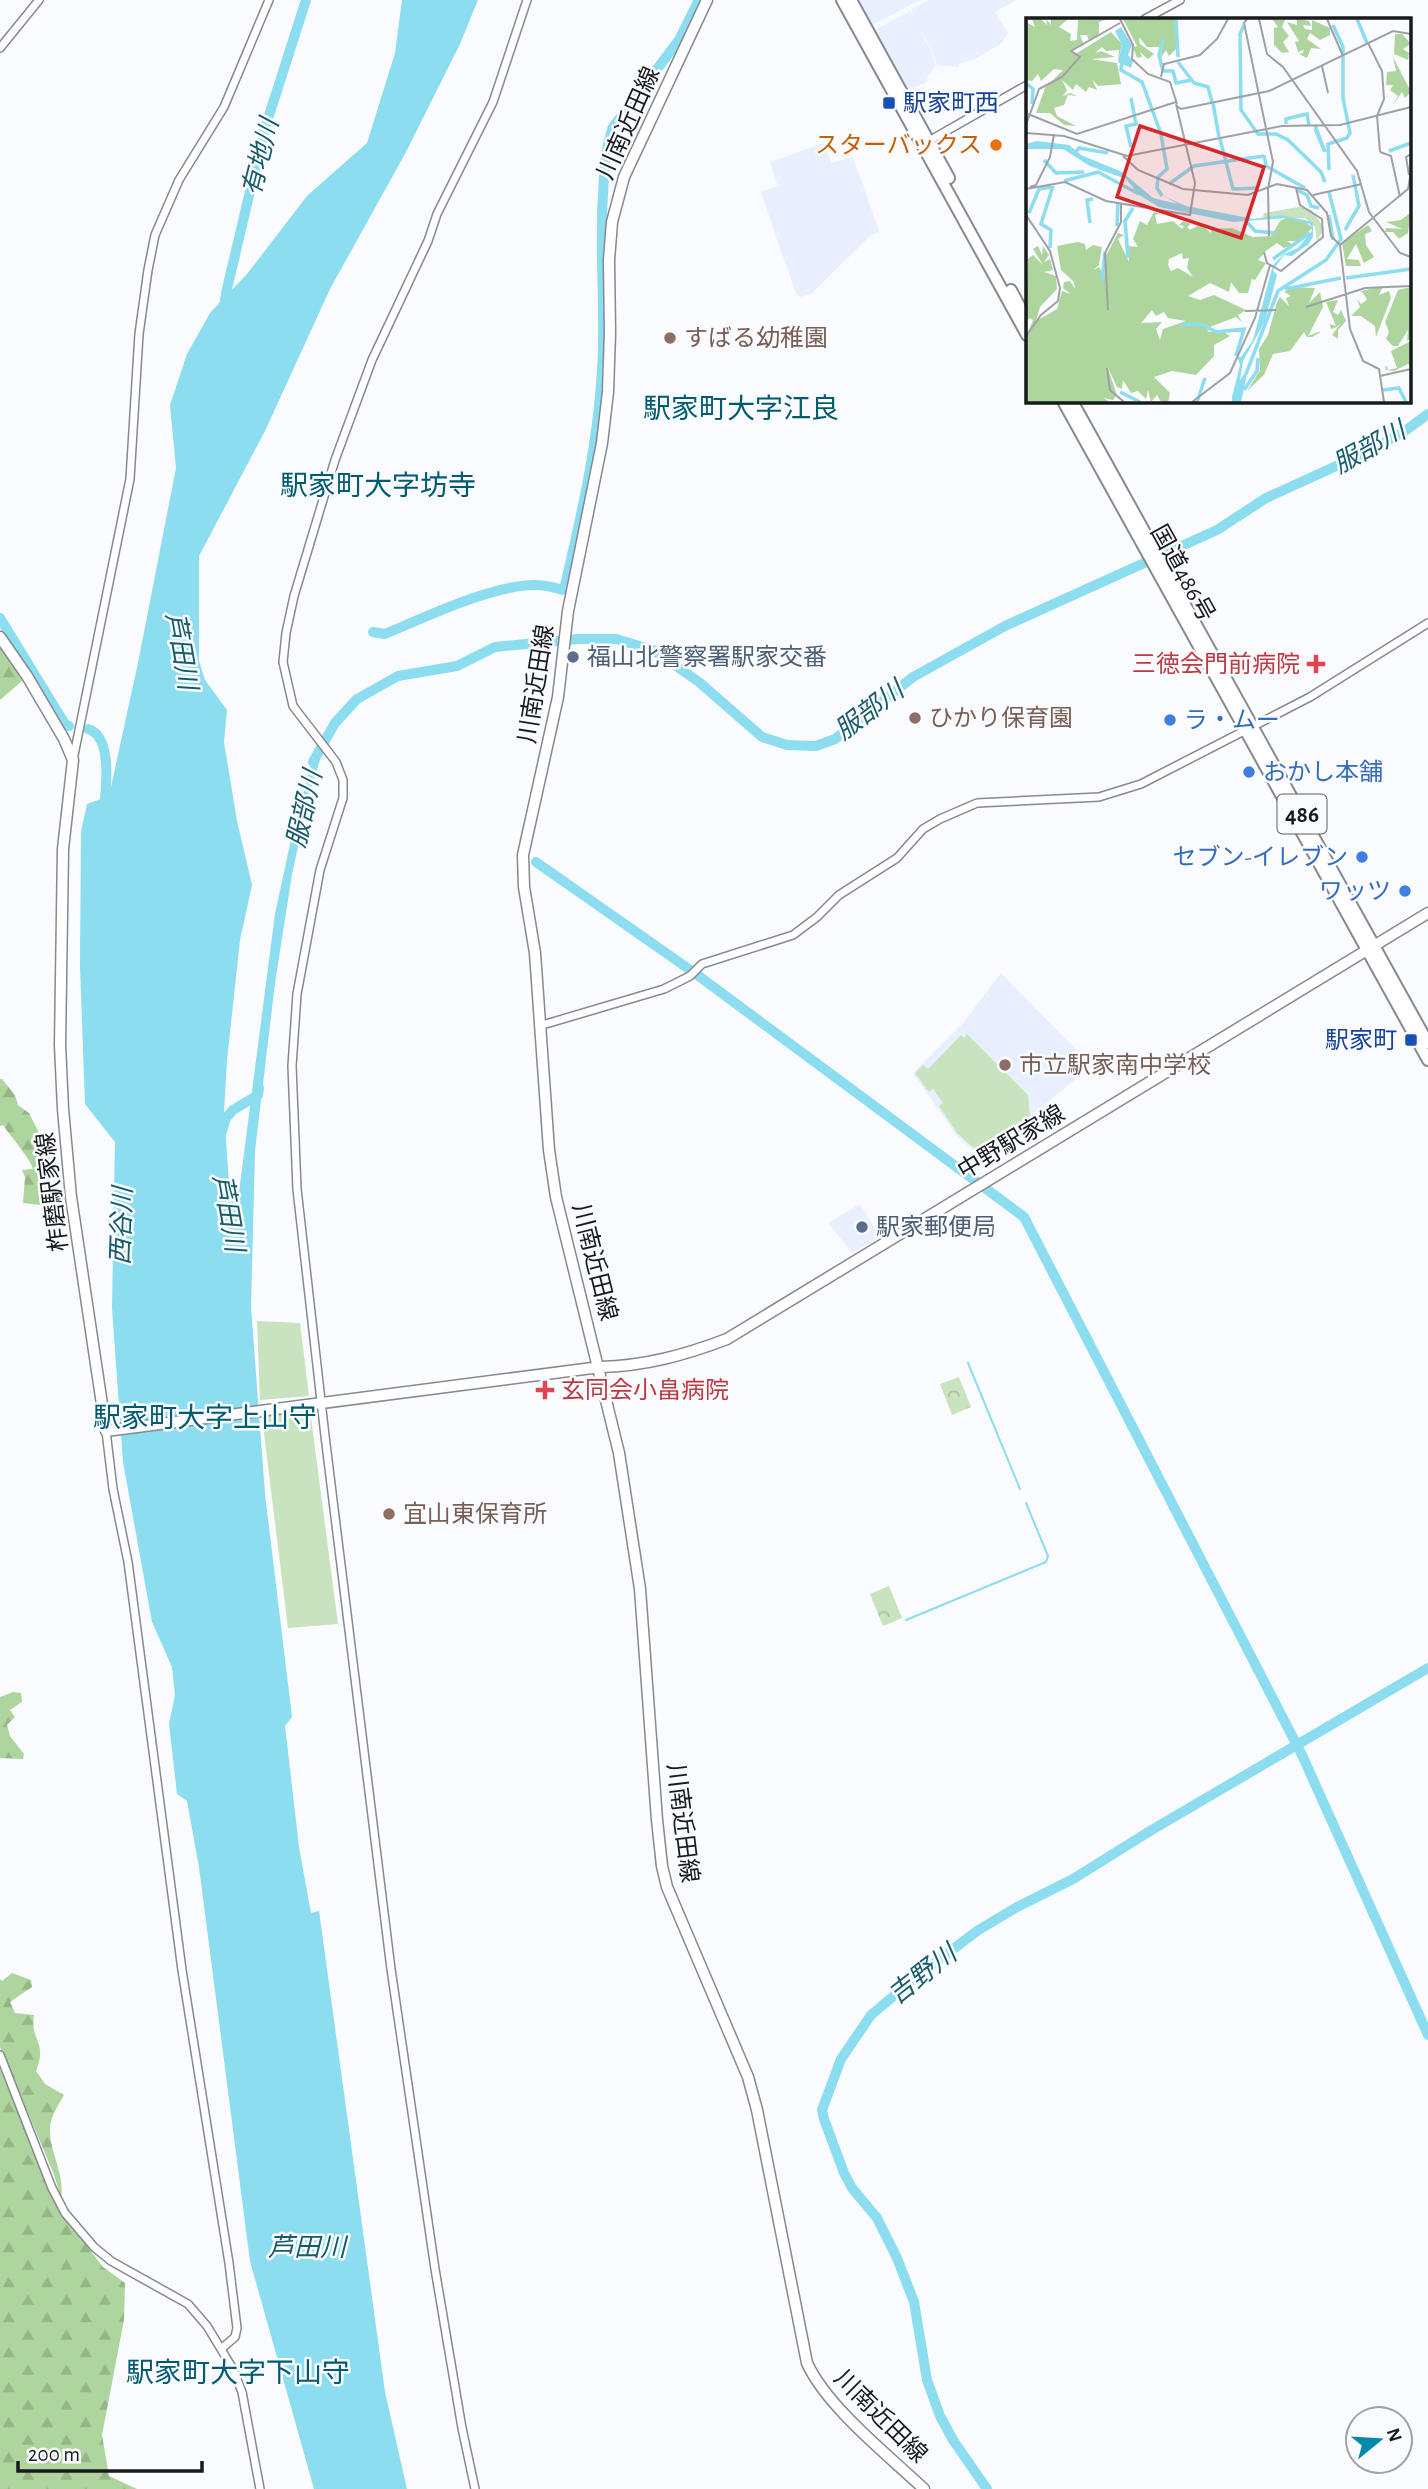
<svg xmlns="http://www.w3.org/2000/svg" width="1428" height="2489" viewBox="0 0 1428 2489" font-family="'Alegreya Sans','Noto Sans JP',sans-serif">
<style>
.built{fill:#e8f0ff}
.forest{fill:url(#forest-firs)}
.park{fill:url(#park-crowns)}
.pitch{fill:#c8e3bd}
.water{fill:#8bddef}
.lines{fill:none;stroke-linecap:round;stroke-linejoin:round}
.stream{stroke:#8bddef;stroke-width:2}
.river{stroke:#8bddef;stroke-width:10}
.minor-casing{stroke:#858990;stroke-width:10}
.major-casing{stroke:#858990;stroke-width:13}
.highway-casing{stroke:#858990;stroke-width:14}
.minor{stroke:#fff;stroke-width:7}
.major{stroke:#fff;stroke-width:10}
.highway{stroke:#fff;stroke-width:10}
.transit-dot{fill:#1a4fb4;stroke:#f9fbfe;stroke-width:2.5}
.food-dot{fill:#e8710a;stroke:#f9fbfe;stroke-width:2.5}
.education-dot{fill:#8d6e63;stroke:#f9fbfe;stroke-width:2.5}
.service-dot{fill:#5c6f8a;stroke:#f9fbfe;stroke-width:2.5}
.health-dot{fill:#e0444e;stroke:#f9fbfe;stroke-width:2.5}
.shop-dot{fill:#3f7fe0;stroke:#f9fbfe;stroke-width:2.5}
.labels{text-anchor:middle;stroke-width:5;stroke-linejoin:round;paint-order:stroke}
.shield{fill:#f9fbfe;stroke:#5c5e60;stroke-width:2}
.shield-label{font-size:23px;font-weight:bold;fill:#191a1d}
.transit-label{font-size:24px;fill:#164399;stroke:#f9fbfe;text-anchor:start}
.street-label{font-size:24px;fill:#191a1d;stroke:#f9fbfe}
.food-label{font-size:24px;fill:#c56008;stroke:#f9fbfe;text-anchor:end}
.education-label{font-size:24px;fill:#785e54;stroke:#f9fbfe;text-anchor:start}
.service-label{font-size:24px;fill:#4e5e75;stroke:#f9fbfe;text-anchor:start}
.health-label{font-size:24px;fill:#be3a42;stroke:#f9fbfe;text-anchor:end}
.shop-label{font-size:24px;fill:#366cbe;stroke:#f9fbfe;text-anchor:start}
.water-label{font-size:26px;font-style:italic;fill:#185c69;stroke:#f9fbfe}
.quarter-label{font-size:28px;fill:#005a70;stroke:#f9fbfe}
.inset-river{fill:none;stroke:#8bddef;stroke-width:3.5}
.inset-road{fill:none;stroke:#9fa1a4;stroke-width:2}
.view{fill:#d62828;fill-opacity:0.15;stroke:#d62828;stroke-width:3.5}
.inset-edge{fill:none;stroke:#191a1d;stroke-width:3.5}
</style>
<defs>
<pattern id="forest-firs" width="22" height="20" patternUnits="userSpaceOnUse" patternTransform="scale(1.75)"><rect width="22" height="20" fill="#afd59f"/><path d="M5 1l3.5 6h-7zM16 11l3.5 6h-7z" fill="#96b688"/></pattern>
<pattern id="park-crowns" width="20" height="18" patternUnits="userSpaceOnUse" patternTransform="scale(1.75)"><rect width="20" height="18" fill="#c8e3bd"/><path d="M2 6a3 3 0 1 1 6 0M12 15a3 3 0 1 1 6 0" fill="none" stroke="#abc2a2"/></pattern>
</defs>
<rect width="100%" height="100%" fill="#f9fbfe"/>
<path class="built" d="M859,0H920L872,25Z
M930,0H1016L995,12L1008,33L1002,43L977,58L959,64V67L937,65L932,50L916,23L931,51L935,66L927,77V82L908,90L875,30L910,11L915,20L911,9Z
M824,143L831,163L853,157L879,231L869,237L811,294L800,297L796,294L761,192L778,186L770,162Z
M1001,973L1090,1064V1067L1012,1132L977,1154L956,1135L913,1073L963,1023Z
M860,1204L880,1237L852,1253L828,1223Z"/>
<path class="forest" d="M0,642L22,681L0,700Z
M0,1079H2L15,1095L18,1105L29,1113L50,1155L49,1206L23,1203L25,1177L22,1170L33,1169C30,1158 11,1137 3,1125L0,1126Z
M13,1692L21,1693L22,1702L10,1710L15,1717L7,1725L10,1736L24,1754L23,1759L0,1758V1697Z
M12,1973L31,1980L32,1987L10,2002L15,2013L34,2015C30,2043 48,2040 36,2071L45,2084L64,2095C58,2106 49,2118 50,2131C50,2153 65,2175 61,2197L53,2172L0,2047V1979L2,1981Z
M0,2069L59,2210L103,2267L125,2283L124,2320L102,2435L109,2476L137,2489H0Z"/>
<path class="park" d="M959,1377L971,1407L952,1415L940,1384Z
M889,1586L902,1618L883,1626L870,1594Z"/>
<path class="pitch" d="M967,1034L1028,1095L1030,1117L1012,1132L1009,1130L978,1152L957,1133L939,1106L943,1103L933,1089L929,1092L915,1073L923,1065L928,1069L961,1035L964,1038Z
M257,1321L300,1323L309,1396L260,1400Z
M310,1410L338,1624L288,1628L262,1417Z"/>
<path class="water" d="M402,0H478L460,44L406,152L330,289L265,431L199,556V661L205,680L227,710L224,742L237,821L252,885L240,940L227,1060L224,1112L230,1197L238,1200L275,914L292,835L316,746L322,753L310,793L292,874L275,983L255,1151L251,1307L265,1494L292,1717L285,1726L299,1847L311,1913L319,1911L385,2392L407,2489H314L250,2261L199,1867L187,1801L177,1794L169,1724L175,1695L172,1667L152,1622L123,1462L112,1308L115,1142L85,1104L80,966L81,832L87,804L109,796L138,663L176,468L170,405L187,354L210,313L247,274L307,196L367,143L395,53Z"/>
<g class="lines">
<path class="stream" d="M968,1363L1020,1489
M906,1620L1046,1562L1048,1556L1026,1503"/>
<path class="river" d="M224,308L226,293L265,128L306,0
M0,618L65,724L69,726
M373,632L385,634C425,617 494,584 537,585C546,585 555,588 564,590C581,517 598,445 602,370C606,312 599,253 603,195C604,172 605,149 613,127L679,40L699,0
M88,729C113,736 106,789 104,809
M313,762L335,723L357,699L398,676L457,666L495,647L578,639H616L653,650L699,682L762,737L787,745L816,746L835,739L913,677L1005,626L1217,530L1266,498L1369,451L1405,431L1428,414
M536,862L696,974L1024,1217L1302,1755L1428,2035
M221,1134L226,1118L233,1110L258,1095L259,1088
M987,2489L953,2440L940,2416L927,2380L914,2302L897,2258L877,2218L852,2188L844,2173L824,2119L822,2110L841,2059L871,2015L915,1978L977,1931L1017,1907L1073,1879L1150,1831L1428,1668"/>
<defs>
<path id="minor" d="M1145,19L1180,0
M0,48L39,0
M927,142L1027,85
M73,760L130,479L139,334L148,270L155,235L179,180L224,107L269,0
M539,1026L664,989L690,976L702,964L793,935L817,917L839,895L897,858L923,829L940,819L977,803L1099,797L1141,784L1310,697L1428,623
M106,1431L113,1489L128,1562L182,1970L229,2263L237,2328L235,2337L221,2349
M0,2055L52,2188L65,2213L94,2247L111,2261L188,2304L207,2326L233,2369L242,2392L260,2489
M475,2489L462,2428L435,2269L391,1969L325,1436L297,1189L292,1066L297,994L320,870L343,798V780L336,762L293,706L283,662L286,633L294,596L335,460L372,360L428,241L437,214L493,102L527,0"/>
<path id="major" d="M707,0L624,177L612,222L609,260L610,333L608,392L602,443L568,611L558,697L523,855L524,887L535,953L549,1150L556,1197L619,1453L640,1589L657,1820L662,1866L667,1887L748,2077L757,2110L807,2363C827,2407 888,2455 924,2489
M0,637L27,676L64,739L73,760L63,849L60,1045L63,1109L71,1197L106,1431L600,1367C645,1366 685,1355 727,1339L1428,913"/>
<path id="highway" d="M842,0L1027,335
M851,0L949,178
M1011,290L1027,320
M1063,401L1428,1060
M1072,401L1428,1043"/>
</defs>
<use href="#minor" class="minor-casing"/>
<use href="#major" class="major-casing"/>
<use href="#highway" class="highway-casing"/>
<use href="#minor" class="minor"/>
<use href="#major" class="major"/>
<use href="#highway" class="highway"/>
</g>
<g class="transit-dot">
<rect x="882" y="96" width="14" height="14" rx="3.5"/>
<rect x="1404" y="1033" width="14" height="14" rx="3.5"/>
</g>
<circle class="food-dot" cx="996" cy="145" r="7"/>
<g class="education-dot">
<circle cx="670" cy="338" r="7"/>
<circle cx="915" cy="718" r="7"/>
<circle cx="1005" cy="1065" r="7"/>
<circle cx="389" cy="1514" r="7"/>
</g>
<g class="service-dot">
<circle cx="573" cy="657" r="7"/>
<circle cx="862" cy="1227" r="7"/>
</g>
<g class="health-dot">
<path d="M1312.5 653.5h7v7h7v7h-7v7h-7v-7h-7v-7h7z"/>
<path d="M541.5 1379.5h7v7h7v7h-7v7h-7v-7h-7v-7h7z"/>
</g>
<g class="shop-dot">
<circle cx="1170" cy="720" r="7"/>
<circle cx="1249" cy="772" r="7"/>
<circle cx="1362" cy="857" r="7"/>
<circle cx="1405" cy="891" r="7"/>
</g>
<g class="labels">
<rect class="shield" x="1277.5" y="794.5" width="49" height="39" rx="5"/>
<g class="shield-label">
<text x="1302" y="822">486</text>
</g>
<g class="transit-label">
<text x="903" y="111">駅家町西</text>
<text x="1397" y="1048" text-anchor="end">駅家町</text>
</g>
<g class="street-label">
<text transform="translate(628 123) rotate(-66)" y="8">川南近田線</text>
<text transform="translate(1183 573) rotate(61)" y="8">国道486号</text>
<text transform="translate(536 684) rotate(-81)" y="8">川南近田線</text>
<text transform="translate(1011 1142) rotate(-31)" y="8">中野駅家線</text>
<text transform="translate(52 1192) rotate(-97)" y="8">柞磨駅家線</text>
<text transform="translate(595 1262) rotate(76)" y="8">川南近田線</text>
<text transform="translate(683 1823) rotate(83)" y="8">川南近田線</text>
<text transform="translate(881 2416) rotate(45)" y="8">川南近田線</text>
</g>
<g class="food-label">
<text x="982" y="153">スターバックス</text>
</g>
<g class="education-label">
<text x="684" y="346">すばる幼稚園</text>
<text x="929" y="726">ひかり保育園</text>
<text x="1019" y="1073">市立駅家南中学校</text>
<text x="403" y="1522">宜山東保育所</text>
</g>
<g class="service-label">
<text x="587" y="665">福山北警察署駅家交番</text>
<text x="876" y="1235">駅家郵便局</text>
</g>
<g class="health-label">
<text x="1300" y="672">三徳会門前病院</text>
<text x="561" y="1398" text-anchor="start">玄同会小畠病院</text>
</g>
<g class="shop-label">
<text x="1184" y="728">ラ・ムー</text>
<text x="1263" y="780">おかし本舗</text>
<text x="1348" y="865" text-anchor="end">セブン-イレブン</text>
<text x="1391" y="899" text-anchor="end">ワッツ</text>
</g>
<g class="water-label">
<text transform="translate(260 157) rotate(-76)" y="9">有地川</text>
<text transform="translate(1369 447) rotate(-29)" y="9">服部川</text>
<text transform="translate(182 651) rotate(80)" y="9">芦田川</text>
<text transform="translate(869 710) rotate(-37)" y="9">服部川</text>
<text transform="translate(304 809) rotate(-77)" y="9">服部川</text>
<text transform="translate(229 1213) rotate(80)" y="9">芦田川</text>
<text transform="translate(121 1226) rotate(-88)" y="9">西谷川</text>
<text transform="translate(922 1974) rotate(-38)" y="9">吉野川</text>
<text x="307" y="2256">芦田川</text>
</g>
<g class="quarter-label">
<text x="741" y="418">駅家町大字江良</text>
<text x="378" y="495">駅家町大字坊寺</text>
<text x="205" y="1427">駅家町大字上山守</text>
<text x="238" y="2382">駅家町大字下山守</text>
</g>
</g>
<g transform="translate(1026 18)">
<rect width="385" height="385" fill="#f9fbfe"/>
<path d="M273,189L286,192L298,210L291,223L289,209L279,200H237L238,195Z" fill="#c8e3bd"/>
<path d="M6,1H15L21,7L20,1L25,7V1H42L33,9L45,16L44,23L51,22L52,2L81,1L73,4V16L63,23L61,17H54L58,27L43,33L51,35L85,14L96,26L92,44L93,32L80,33L76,29L69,35L75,33L89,39L65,41L91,45L95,66L72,68L66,61L71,72L63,69L60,74L50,66L47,72L36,62L41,72L37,78L44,75L51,78L42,77L38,87L28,90L31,98L50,108L38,107L24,95H10L19,70L37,52L28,51L15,63L12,56L6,63L0,62V4L9,9ZM97,1H149L152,29L143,38L140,32L135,40L136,29H121L113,19L114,26L128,36L122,41L114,34L116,39L111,40L107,29L111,28ZM246,1L259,2L256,9L263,18L257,24L263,34L256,35L248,27V10L252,9ZM271,1L283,3L285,8L277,7L279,11L286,12V2L304,10V17L294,22L284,15L281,21L295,31L285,30L281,40L273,36L277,35L278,32L272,34L269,24L273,23L261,4L271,7ZM369,16H376L385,26L377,31L383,35L382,42L368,36ZM367,39L385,74L379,80L376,74L367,87L372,78L364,72L367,67H360L361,54L370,53ZM128,194L134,196L129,197L131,206L147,203L156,211L158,208L153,207L157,203L165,206L161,209L164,212L175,206L185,215V211L206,210L227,219L245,218L254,203L260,200L279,203L286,210L273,223H261L267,227L258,230L251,225L241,232L232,242L240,245L229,262L226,261L222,275H213L205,264L203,274L184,265L162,278L174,282L188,277L220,292L212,297L216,304L210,299L184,309L177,306L183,314L195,312L204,318L188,327V338L170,357L146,353L128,359L144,375L142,384H135L131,377L125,384L122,372L120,381L112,373L105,375L97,362L96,371L91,369L81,348L91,377L87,382L77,380L84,384H0V320L7,302L3,300L0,307L2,241L7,237L17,247L7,231L12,228L16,237L17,228L23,237L18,244L24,241L27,252L18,254L30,258L31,271L14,289L10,303L31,291L36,273L45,276L37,270L38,264L44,263L49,271L48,264L35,252L31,228L52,224L59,226L60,232L67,227L76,229L73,247L67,252L73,249L78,258L80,238L92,215L98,217L92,221L103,244L102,228L112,229L107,221L114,203L121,207ZM156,235L157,241L163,240L161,250L167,259L152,250L145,253L142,247L143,241ZM126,292L130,298L138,294L142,300L160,303L137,311L134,322L130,311L136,304L115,305ZM385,194L382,215L373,221L367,214H359L360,210L376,211L360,204L375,202ZM342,207L346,213L339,216L340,227L348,239L338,245L330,226L321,241L333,242L335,248H320L316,225ZM357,268L353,277L363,273L365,280L350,319L349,308L335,298H325L334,289L331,281L335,286L341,282L339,278L335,273L318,277ZM267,269L289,270L283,285L294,274L297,289L282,318L292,314H295L286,319H281L278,314L264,333L247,336L238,357L221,373L234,352L233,331L242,317L251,284L254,279L263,288L260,280L265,278L258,274ZM385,269V320L381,323L382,312L372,328H367L360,321L363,314L359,304L372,272ZM312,282L307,294L312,297L315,292L320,303L312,312V321L306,317L314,306L309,310L305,311L304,306L310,308L300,284ZM385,323V348L382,346L368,353L360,352L359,349L361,348L362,352L371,350L365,333Z" fill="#afd59f" fill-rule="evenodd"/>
<path d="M95,9L106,27L102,37L107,43L105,50L92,44L96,27L89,13ZM11,123L43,127L55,137L96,154L127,180L152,186L141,180L133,176L160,188L228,201L255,197L287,204V219L282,227L285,231L281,227L266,238L258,237L247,252L251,257L239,303L217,343L214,362L222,351L215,384H206V379L214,347L211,338L215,339L227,322L247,247L258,236L272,230L286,213L284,206L260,200L207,204L133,189L113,177L100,161L64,148L37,131H0V126Z" fill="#8bddef"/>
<path class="inset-river" d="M150,1L152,39M331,1L341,25M218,7L214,16L215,92L232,116H250L262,122L295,154L299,164M137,22L133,37L137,53H147L150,65L166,62M96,43L95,52L116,64L135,116L141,151L132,159L131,170L136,178M152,44L168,65L182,69L186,84M0,65L7,71L6,86M187,85L193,119M260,106V101L281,96L283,107M289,107L299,134M289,110L298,132M194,121L207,171L233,170M105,129L100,108L110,106L105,80M363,133L385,125M49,135L53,130L82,135M238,137L240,148L279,170M18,142L30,155L58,154M303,152L302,126L321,120L324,115L317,80V29L307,7M38,163L72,154L113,176M143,166L168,148L238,138M271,172L281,177L285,188L293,190M3,195L13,171L26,169M303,197L307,222M221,204L229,213L249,215M64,205L61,182L67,181M91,208L92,184M319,212L333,188L327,157M24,230L25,212L15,206L27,168M102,240L99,203L107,190M247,241L284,215M320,260L385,251M76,262L79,234M259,271L315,260M155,307L173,306L191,314L218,311L210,338M220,356L252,273L300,242L315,221L303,174M218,372L231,353L232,340M357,372L373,370L380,384M94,374L114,384M171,384L179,360"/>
<path class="inset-road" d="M94,1L107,27L106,41L122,56L144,64L151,86M221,1L218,5L247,144L242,171L243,218M233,1L241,36L257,49L331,153L343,194L374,235L385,239M301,1L317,38M342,25L356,53L358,81L351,98L354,134M296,48L302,75M135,59L138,46L174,37L191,21L202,1M151,88L155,91L243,73L367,13L385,16M2,96L51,116L150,84M0,107L13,71L36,59L54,39L45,33L94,5M0,115L38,118L101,138L256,108L314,107L385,89M354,134L365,138L374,179M97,138L112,152L157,171L222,177L251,166L281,172L301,195L305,218L314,227M383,157L380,139L385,136M4,169L10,167L24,139L28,116M0,171L39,164L80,183L164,197L169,165L150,86M287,177L336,166M0,197L24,233L34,270L32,283L15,297L0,318M238,234L241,245L255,253L297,219L296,201L274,187L270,170M280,289L339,270L385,268M82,292L79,235L95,204V186M219,293L250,292M81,350L84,372L98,384M354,358L385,351M166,384L204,355L229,300L244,247M358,384L353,351L337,343L324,311L314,227L382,171L385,154"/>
<path class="view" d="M114,108L238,149L215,220L91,179Z"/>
<rect width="385" height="385" class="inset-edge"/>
</g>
<g transform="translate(1379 2440) rotate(72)"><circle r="33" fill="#f9fbfe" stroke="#9fa1a4" stroke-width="2"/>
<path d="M0-5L12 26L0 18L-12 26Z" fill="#018aaa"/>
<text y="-10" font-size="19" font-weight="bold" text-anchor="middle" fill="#191a1d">N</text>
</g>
<path d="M18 2461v10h184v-10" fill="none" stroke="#191a1d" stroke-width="3.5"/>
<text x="28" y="2461" font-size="21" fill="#191a1d" stroke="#f9fbfe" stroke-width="5" paint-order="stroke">200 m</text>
</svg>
